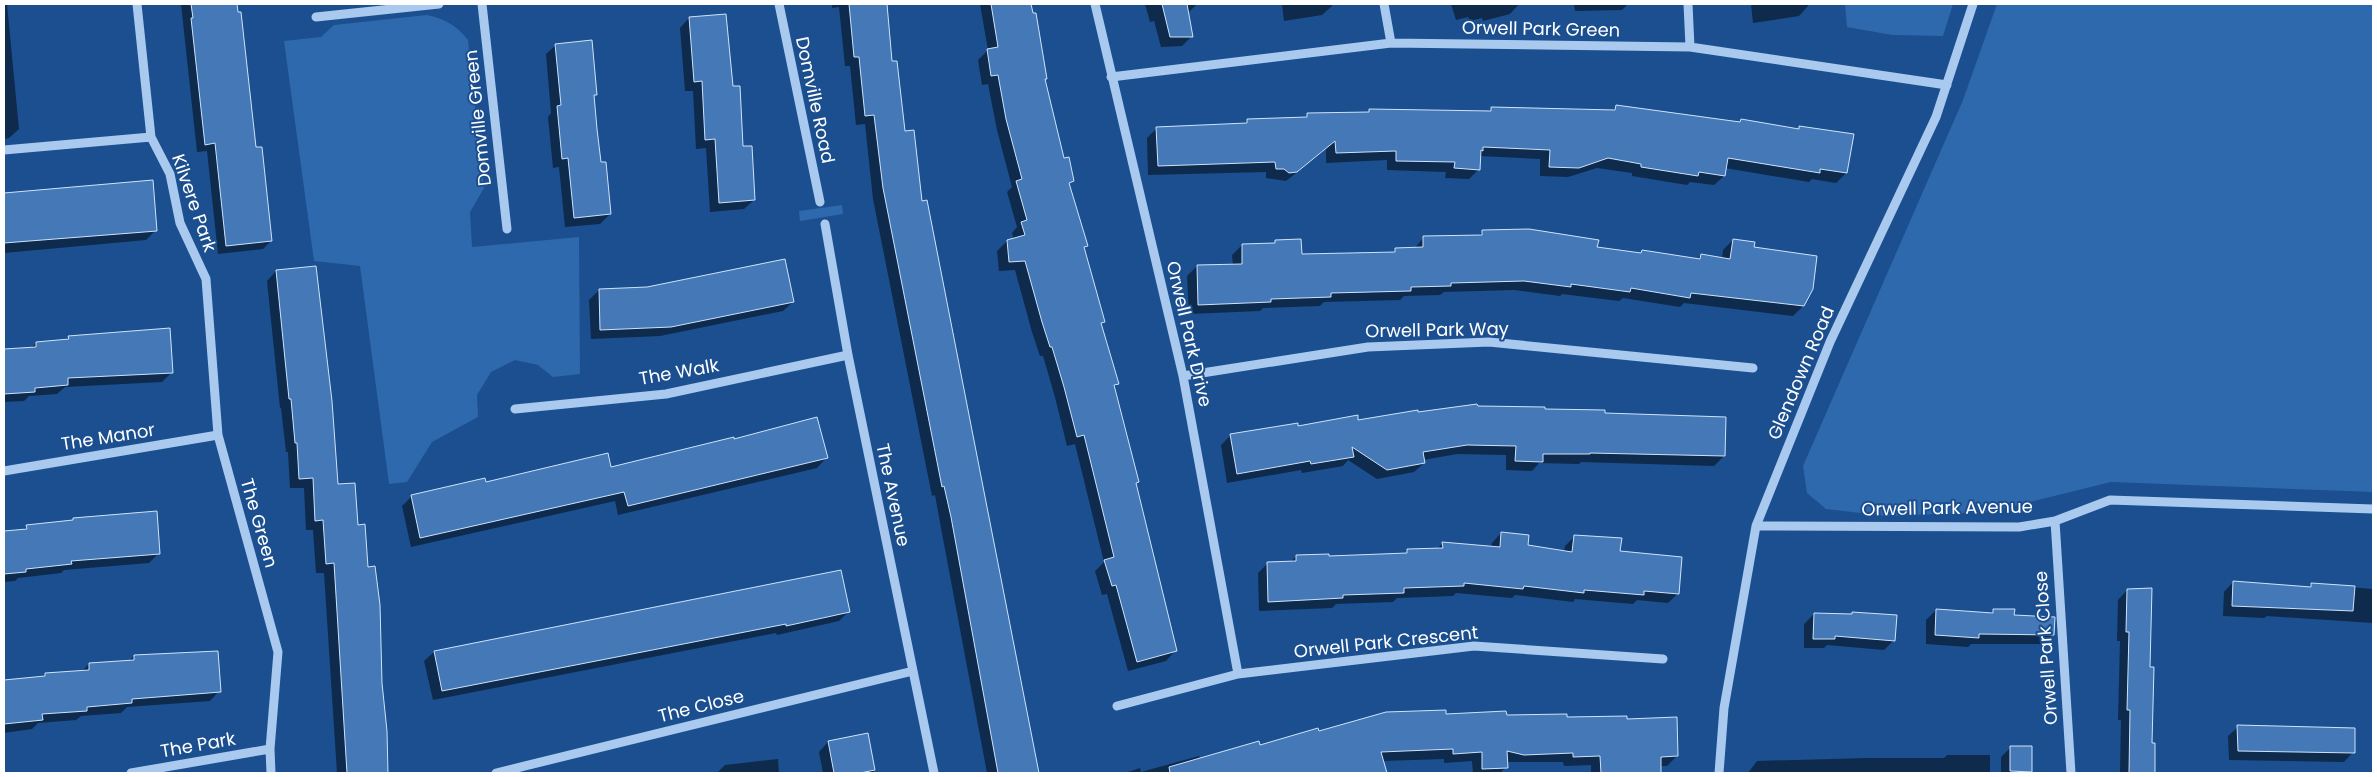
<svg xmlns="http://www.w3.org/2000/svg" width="2377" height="777" viewBox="0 0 2377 777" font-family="Poppins,sans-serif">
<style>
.green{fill:#2e69ad}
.shadow{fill:#0007}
.building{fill:#4478b7;stroke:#cfe3fa}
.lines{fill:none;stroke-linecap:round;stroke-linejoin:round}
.minor{stroke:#a9c9ee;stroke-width:9}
.labels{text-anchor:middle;stroke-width:4;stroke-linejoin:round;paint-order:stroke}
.street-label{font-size:18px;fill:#fff;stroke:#1b4f8f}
</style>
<rect width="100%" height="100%" fill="#1b4f8f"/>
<path class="green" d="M1845,4H1953L1943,36L1892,35L1847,27Z
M1997,4H2373V492L2111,482L1990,512L1886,516L1826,509L1807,493L1803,466L1963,100Z
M427,15C445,19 456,25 468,40L484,188L470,212L472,247L579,237L580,374L553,377L538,365L515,360L491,372L477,395L478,417L432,442L407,482L389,484L360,266L314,261L284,41L321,37L334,25Z
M842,205L843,214L800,221L799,211Z"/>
<path class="shadow" d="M4,4H7L19,129L9,138L4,139Z
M181,4H235L255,149L271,241L263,249L218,254L207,151L197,152Z
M832,4H885L891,63L904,132L993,546L1038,773H987L941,528L935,495L932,496L873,199L865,124L856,125L850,66H845L839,7L832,8Z
M980,4H1030L1046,105L1063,160L1073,180L1068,185L1086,246L1083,248L1103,321L1100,324L1118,383L1114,387L1138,482L1135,485L1175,651L1166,661L1128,671L1107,594L1102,595L1095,571L1104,562L1075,444L1067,446L1055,397L1043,356H1040L1032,332L1015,270L999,271L997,251L1007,241L1014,240L1012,233L1017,227L1007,192L1012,187L997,130L988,84L982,85L978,60L988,50Z
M1145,4H1197L1188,13L1192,36L1182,46L1161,47L1154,21L1150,22Z
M1282,4H1332V6L1322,15L1284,21Z
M1451,4H1519L1510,14L1483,21L1482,18L1470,21L1468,17L1456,20Z
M1574,4H1628L1622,10L1575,11Z
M1751,4H1808V6L1799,16L1753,23Z
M689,18L731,87L754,200L744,209L710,212L706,148L696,149L693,91H685L680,28Z
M556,45L596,94L593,97L600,164L610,214L600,224L565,227L559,167L553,168L548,117L551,113L546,54Z
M1616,107L1738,123L1741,121L1797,130L1800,127L1846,173L1836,183L1812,179L1809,182L1725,168L1724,176L1714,185L1690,182L1687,185L1632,176V173L1597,168L1568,177L1540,176V159L1480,156L1479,169L1469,179L1445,178L1446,172L1387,170V160L1326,163V149L1286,181L1266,178V172L1148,175L1147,138L1157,128L1244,124L1248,120L1303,119L1307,115L1367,113L1370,111L1488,112L1492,108L1612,111Z
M152,181L156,230L146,240L4,253V195Z
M1483,231L1596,249L1639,254L1642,251L1697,260L1701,255L1722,259L1723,250L1733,240L1753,249L1803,306L1793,316L1684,303L1680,307L1623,298L1619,301L1562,294L1560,296L1514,290L1444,292L1440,295L1404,296L1400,300L1324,302L1320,306L1263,308L1260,311L1189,314L1187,276L1197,266L1233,265L1232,255L1242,245L1272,244L1276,241L1301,256L1392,253L1396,249H1414L1424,237L1478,236Z
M276,271L337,485L356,526L367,568L386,731L387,773H337L324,573H316L313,530H306L304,488H290L288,452H286L281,408H280L267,281Z
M648,288L793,302L783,311L660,336L591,339L589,300L599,290Z
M69,337L172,372L162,382L65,387L57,394L29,396L24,401L4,402V350L30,349L36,343L65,341Z
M1477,407L1603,414L1724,456L1714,466L1581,462L1579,464L1539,463L1532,471L1506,470V455L1457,454L1423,460L1424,463L1414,472L1377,479L1348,460L1343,466L1302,473L1301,470L1227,483L1221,445L1231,435Z
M826,458L817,468L618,515L615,501L411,547L402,506L412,496L485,483L610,468Z
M71,522L159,553L149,563L64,570L61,573L18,578L15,581L4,582V532L23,530L27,526Z
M1501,533L1526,546L1564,552L1565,546L1575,536L1619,553L1678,593L1668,603L1637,600L1633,604L1575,599L1573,602L1515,595L1512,598L1456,593L1453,596L1397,598L1393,602L1336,604L1332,608L1259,611L1258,573L1267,564L1290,563L1296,556L1328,558L1403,555L1408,551L1436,550L1443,543L1491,547L1492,543Z
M2233,582L2308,588L2311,584L2373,589V623L2267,616L2264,618L2223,616L2224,592Z
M2127,590L2148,668L2150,744H2154L2153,773H2120L2121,720H2118L2120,641H2117L2118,600Z
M1936,610L1989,614L1994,610L2013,616L2053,634L2043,644H1971L1968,647L1926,644V620Z
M849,611L839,621L777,635L776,633L433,700L424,661L434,652Z
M1853,613L1894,640L1884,650L1827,645L1824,648H1804V624L1814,614L1851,615Z
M134,656L219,691L210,701L127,707L121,713L81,716L76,720L38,723L32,729L4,733V682L41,678L45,674L82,671L89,664L129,661Z
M1445,715L1626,721L1677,756L1667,766H1660V773H1591V765L1564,766L1563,762H1506V767L1500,773H1473L1472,761L1444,763V759L1382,761L1384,768L1379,773H1125L1140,768L1141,772L1199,756L1200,759L1318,733Z
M2238,727L2353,752L2344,762L2229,760L2228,736Z
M867,734L874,773H823L819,752L828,742Z
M2011,747L2030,771L2028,773H2001V757Z
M1947,755H1990V773H1748L1757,761L1867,758H1944Z
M778,759L779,773H717L725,765Z"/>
<path class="building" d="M191,4H237L238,12H241L256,147H262L272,241L226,246L215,143L205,145L191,18H193Z
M849,4H887L892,61H897L905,131L914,130L922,201L927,200L1039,773H998L951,517L944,486L942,487L883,188L874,115L865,116L859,57H854Z
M991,4H1031L1033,13H1036L1047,79H1045L1064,158L1069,157L1074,181L1069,183L1088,246L1084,247L1105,322L1101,323L1119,384L1114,385L1139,482L1136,483L1177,651L1137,662L1116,585L1112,586L1104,560L1114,557L1084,435L1077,437L1064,387L1052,347H1050L1042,322L1025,261L1009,262L1007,240L1025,235L1021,222L1027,220L1016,181L1022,179L1006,119L998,75L991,76L987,49L998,47Z
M1162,4H1187L1193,37H1170Z
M726,14L733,86H740L743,146H752L755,200L719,203L715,139L705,140L702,81L694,82L689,17Z
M592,40L597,95H594L597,129L601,162H606L611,214L574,218L568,158L562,159L557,106L561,105L555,44Z
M1616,105L1740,122L1741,119L1799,129V126L1854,134L1847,173L1820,169V173L1728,158L1725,176L1699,172L1698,176L1641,167V164L1608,158L1579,168L1549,167L1550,150L1483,147V151L1481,150L1480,170L1454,168L1455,162L1396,161V151L1336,153L1335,141L1297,172L1289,173L1284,169H1276L1275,162L1158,166L1156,127L1247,123V119L1307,117V113L1369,112V109L1491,111V107L1615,110Z
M153,180L157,231L4,243V193Z
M1529,229L1599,240L1597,247L1641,253L1642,250L1700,259L1701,254L1730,259L1733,239L1755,242L1754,247L1817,256L1813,289L1804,306L1691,293L1690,298L1631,288L1630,292L1571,284V287L1524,281L1451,283V286L1411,287V291L1331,293V297L1271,299V302L1198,305L1197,265L1242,264V244L1275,243V240L1301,239L1302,254L1395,252V248L1423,247V236L1482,235V230Z
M785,259L794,302L671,327L600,330L599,289L647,287Z
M316,266L332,401L338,484L355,483L358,525L365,524L368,567L375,566L380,605L382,683L387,731L388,773H347L334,563L326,564L323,520L315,521L313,478L299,479L297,443H295L291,399H289L276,270Z
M170,328L173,373L68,378V385L35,388V392L4,394V349L36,347V342L69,339L68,336Z
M1477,404L1478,406L1545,407V409L1605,410V413L1726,417L1725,456L1590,453V454H1543V462L1515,461L1516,446L1467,445L1423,452L1425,463L1387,470L1352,447L1354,457L1311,464L1310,461L1237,474L1230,434L1298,423V426L1358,415V420L1418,410V412Z
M817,417L828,458L628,506L624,492L420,538L411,495L485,478L486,482L608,453L611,467L734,437V439Z
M157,511L160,554L71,561L72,564L26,569V572L4,574V531L27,529L26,525L73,520V518Z
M1501,532L1529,535L1528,545L1572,552L1574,535L1622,538L1620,551L1682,557L1679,594L1644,591V595L1584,590V593L1524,586L1523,589L1464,583V586L1404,588V593L1343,595V598L1268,602L1267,562L1296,561V555L1329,554V556L1407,553V549L1443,548L1442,542L1500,547Z
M841,570L850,612L786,626V624L442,691L434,651Z
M2233,581L2311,587V583L2355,586L2353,611L2232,606Z
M2152,588L2150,667H2154L2152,743H2155V773H2129L2130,710H2127L2129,632H2126L2127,589Z
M1936,609L1993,613V609H2015L2014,615L2055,617L2054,635L1979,634V638L1935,635Z
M1852,612L1897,615L1895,641L1835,636V639H1813L1814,613L1852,614Z
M218,651L221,692L132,699V703L87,707V711L42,714L43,720L4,724V680L45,676V673L89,670V663L134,660V655Z
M1446,710V714L1506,711L1507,715L1567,714V717L1627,716V719L1677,717L1678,756L1661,757V773H1601L1600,756L1573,757V753L1524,755L1507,751L1508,768L1482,769V752L1453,754V749L1381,752L1387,773H1170L1169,767L1259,741L1260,745L1318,728L1319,731L1386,712Z
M2237,725L2355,728V753L2238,751Z
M868,733L875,770L860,773H834L828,741Z
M2010,746H2032V772L2010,771Z"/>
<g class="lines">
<path class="minor" d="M137,4L151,137L170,174L180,223L206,279L218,435L278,652L270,749L271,773
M482,4L507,229
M779,4L820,202
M1095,4L1183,376L1238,674
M1384,4L1391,43
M1688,4L1690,47
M316,17L439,4
M1111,77L1391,43L1690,47L1947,85
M4,150L151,137
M825,224L848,355L934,773
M1183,376L1368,347L1489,342L1753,368
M515,409L666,394L848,355
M4,471L218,435
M2055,521L2071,773
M1756,526L2019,527L2055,521L2110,500L2373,509
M1117,706L1238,674L1474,646L1663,659
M131,773L270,749
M496,773L913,671
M1719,773L1724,708L1756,526L1830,342L1936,117L1973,4"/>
</g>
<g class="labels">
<g class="street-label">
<text transform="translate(1541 29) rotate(1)" y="6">Orwell Park Green</text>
<text transform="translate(815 100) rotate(78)" y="6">Domville Road</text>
<text transform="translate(478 118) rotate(-96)" y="6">Domville Green</text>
<text transform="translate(194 203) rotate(71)" y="6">Kilvere Park</text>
<text transform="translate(1437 330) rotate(-1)" y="6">Orwell Park Way</text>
<text transform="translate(1189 334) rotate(77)" y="6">Orwell Park Drive</text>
<text transform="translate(679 372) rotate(-10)" y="6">The Walk</text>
<text transform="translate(1801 373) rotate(-67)" y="6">Glendown Road</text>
<text transform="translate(108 437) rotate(-9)" y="6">The Manor</text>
<text transform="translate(893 495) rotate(78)" y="6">The Avenue</text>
<text transform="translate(1947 508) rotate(-1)" y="6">Orwell Park Avenue</text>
<text transform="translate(259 523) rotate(74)" y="6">The Green</text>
<text transform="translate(1386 642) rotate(-6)" y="6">Orwell Park Crescent</text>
<text transform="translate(2046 648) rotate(-94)" y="6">Orwell Park Close</text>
<text transform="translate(701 706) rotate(-14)" y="6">The Close</text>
<text transform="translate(198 745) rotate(-10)" y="6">The Park</text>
</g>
</g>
<rect width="2377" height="777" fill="none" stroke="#ffffff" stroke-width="10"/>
</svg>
